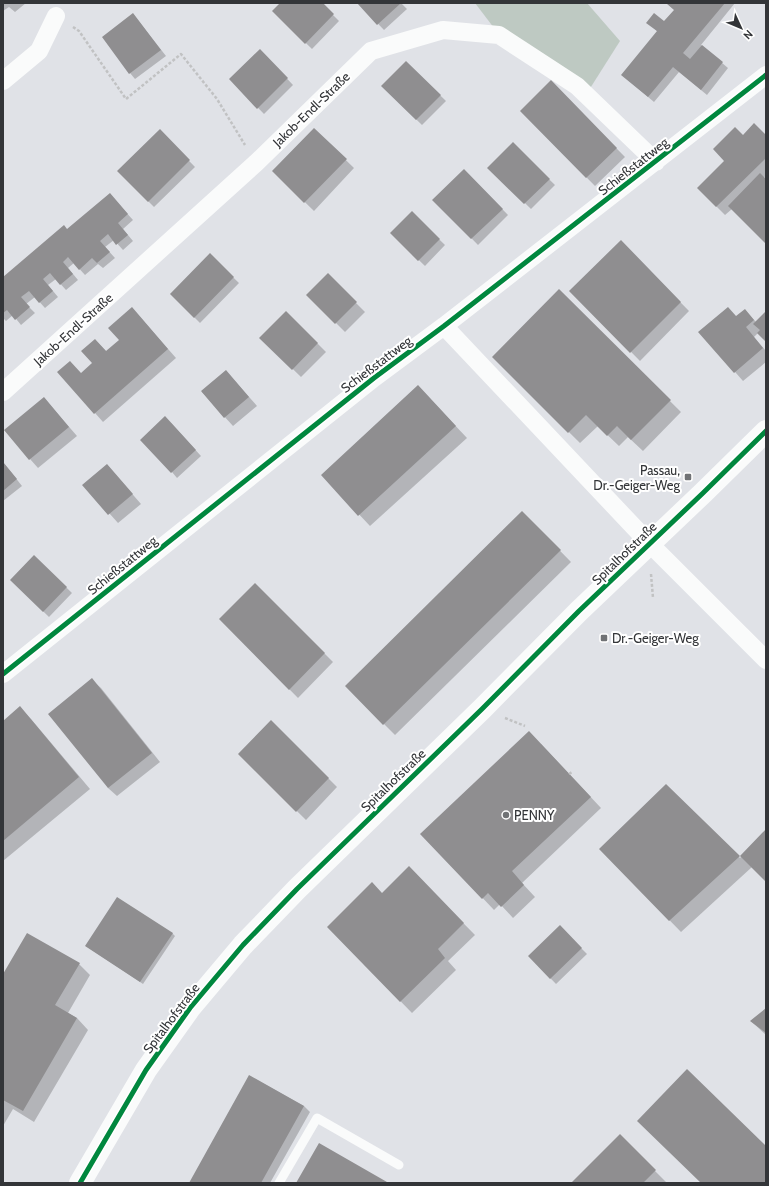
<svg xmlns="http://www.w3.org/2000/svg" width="769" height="1186" viewBox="0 0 769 1186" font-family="Cabin,sans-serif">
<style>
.green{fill:#bec9c2}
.shadow{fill:#0003}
.building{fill:#8f8e90}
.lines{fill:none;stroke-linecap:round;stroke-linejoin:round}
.path{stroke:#c1c2c3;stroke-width:2.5;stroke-dasharray:3 2;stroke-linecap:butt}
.service{stroke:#fafbfb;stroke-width:9}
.minor{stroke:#fafbfb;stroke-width:18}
.tertiary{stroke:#fafbfb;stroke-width:22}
.cycleway-casing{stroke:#fff;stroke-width:8}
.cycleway{stroke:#00873e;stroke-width:5}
.poi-dot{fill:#707275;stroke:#fff;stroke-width:1.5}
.labels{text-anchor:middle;stroke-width:4;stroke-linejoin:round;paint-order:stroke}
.street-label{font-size:13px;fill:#333538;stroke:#fff}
.poi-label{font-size:13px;fill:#333538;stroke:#fff;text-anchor:start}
</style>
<rect width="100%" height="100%" fill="#e0e2e7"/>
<path class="green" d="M475,3H587L620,41L589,90L494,28Z"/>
<path class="shadow" d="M3,3H26L15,12L9,7L3,11Z
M281,3H321L339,21L312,49L273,11Z
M358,3H401L407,9L384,30Z
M666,3H735L701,45L728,68L707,95L679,72L654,102L622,75L658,32L648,23L664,22L675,10Z
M133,14L166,56L135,79L130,73Z
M260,50L293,85L264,114L230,79Z
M406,62L446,101L422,125L382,86Z
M551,82L625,157L595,186L521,111Z
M314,129L354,168L314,211L273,171Z
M160,131L195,167L154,207L118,171Z
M743,136L766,137V175L764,178L766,180V242L732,209L725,215L698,188L726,161Z
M513,144L555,185L531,209L489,168Z
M464,170L508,215L478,245L434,200Z
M115,200L133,220L123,229L133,241L123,250L114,240L105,247L115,258L103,268L98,264L85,275L74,263L68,268L78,280L66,290L56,279L48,285L58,297L45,308L35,297L26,304L35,313L21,325L13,315L6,321L3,318V278L67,230Z
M412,213L445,245L425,266L391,233Z
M621,242L689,311L640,361L571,291Z
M210,255L239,283L200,323L171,294Z
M328,275L365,312L345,332L308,295Z
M559,291L681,412L643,451L628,437L619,446L598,426L580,443L493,357Z
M745,310L756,322L766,314V341L758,333L754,337L766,351V362L743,381L700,332L737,317Z
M286,312L326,352L301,377L261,338Z
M140,317L176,358L103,422L95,413L93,363L95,340L107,352L120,340Z
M234,380L257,406L233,426L202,392Z
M418,386L467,438L370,526L322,475Z
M44,398L77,436L38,468L30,459Z
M171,423L201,456L177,478L172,472Z
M3,462L22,486L3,501Z
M107,465L141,504L118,523L84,485Z
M522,512L571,562L395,735L346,686Z
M34,556L72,593L49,617L11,580Z
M255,584L333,662L298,698L220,619Z
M92,680L101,688L160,762L117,796L108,788Z
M20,708L31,719L90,789L3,861V722Z
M271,721L337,787L306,820L239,754Z
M541,744L601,808L522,883L535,897L513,918L500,904L494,910L422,834Z
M666,785L740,858L766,831V881L752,867L681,932L600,849Z
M409,868L475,935L448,961L456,970L412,1013L328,927L382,894Z
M560,927L587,954L556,984L529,956Z
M172,933L175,936L143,984L86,946Z
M79,964L90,975L68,1013L77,1018L88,1030L34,1122L13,1109L3,1126V976Z
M766,1009V1035L751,1021Z
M250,1076L304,1106L310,1112L270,1183H190Z
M620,1136L666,1182L665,1183H572Z"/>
<path class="building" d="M280,3H323L334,14L305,44L272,11Z
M357,3H401L377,25Z
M666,3H725L683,53L690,59L702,45L723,62L701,90L673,67L648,97L621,75L657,31L646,23L654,13L664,21L674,10Z
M133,13L161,50L129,74L102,37Z
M260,49L288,78L257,109L229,79Z
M406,61L441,95L416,120L381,86Z
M551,80L617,148L586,178L520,111Z
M754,123L766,135V158L716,207L697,188L724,161L713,149L735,127L743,135Z
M314,128L347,159L304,203L272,171Z
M160,129L190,160L148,202L117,171Z
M513,142L550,179L524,204L487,168Z
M464,169L503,209L471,239L432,200Z
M760,173L766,179V244L728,206Z
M110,193L128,214L118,223L128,235L116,245L108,234L100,241L110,252L97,263L92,258L79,270L68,257L63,262L73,274L60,285L50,273L43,279L53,291L39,303L29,291L21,297L30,307L15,320L7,310L3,313V277L64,225L67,229Z
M412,211L440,239L418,261L390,233Z
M621,240L681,302L630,353L569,291Z
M210,253L234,277L194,318L170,294Z
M328,273L357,302L335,324L306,295Z
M559,289L671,400L631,440L617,426L607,436L586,415L568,433L492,357Z
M132,307L168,349L94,414L57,372L70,361L81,373L92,363L81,351L95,339L106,351L119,340L108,328Z
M728,307L736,316L745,309L754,320L746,327L763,348L734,373L698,332Z
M286,311L318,343L292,370L259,338Z
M766,311V342L757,333L760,330L753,324Z
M226,370L249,397L224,418L201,391Z
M418,385L456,426L358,516L321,475Z
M44,397L69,427L29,460L4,430Z
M165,416L196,450L171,473L140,440Z
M3,462L17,479L3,491Z
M107,464L133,494L108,515L82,485Z
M522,511L561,550L383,725L345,686Z
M34,555L67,587L43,612L10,580Z
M255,583L325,653L289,690L219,619Z
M92,678L152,753L108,788L48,714Z
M20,706L79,777L3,841V721Z
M271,720L329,778L296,812L238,754Z
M529,731L591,797L512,871L524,885L501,907L488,893L482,899L420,834Z
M666,784L740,856L766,829V882L740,856L669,921L599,849Z
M409,866L464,923L438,949L445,958L400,1002L327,927L372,882L382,893Z
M117,897L173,933L140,982L85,946Z
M560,925L582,948L550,979L528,956Z
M27,933L80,963L55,1005L77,1018L23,1111L3,1100V974Z
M766,1008V1033L750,1021Z
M687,1069L766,1146V1183H701L637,1121Z
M249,1075L304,1106L261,1183H189Z
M620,1134L656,1170L643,1183H571Z
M319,1143L387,1182L386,1183H296Z"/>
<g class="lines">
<path class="path" d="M73,27L79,31L126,99L181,54L217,99L245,145
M651,574L653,598
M505,718L525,726
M569,774L572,772"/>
<path class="service" d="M279,1183L317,1118L399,1165"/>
<path class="minor" d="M3,81L39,51L56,16
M444,326L650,544L766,660
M3,392L256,163L371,51L443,30L499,35L577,86L656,162
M3,674L374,378L444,326L766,75"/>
<path class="tertiary" d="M80,1183L146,1070L190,1008L243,945L297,889L482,709L579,611L703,493L766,431"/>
<defs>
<path id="cycleway" d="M3,674L374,378L444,326L766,75
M80,1183L146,1070L190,1008L243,945L297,889L482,709L579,611L703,493L766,431"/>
</defs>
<use href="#cycleway" class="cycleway-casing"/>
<use href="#cycleway" class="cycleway"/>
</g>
<g class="poi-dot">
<rect x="684" y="473" width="8" height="8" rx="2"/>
<rect x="600" y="634" width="8" height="8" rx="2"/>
<circle cx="506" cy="815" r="4"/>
</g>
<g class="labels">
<g class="street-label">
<text transform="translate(311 109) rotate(-44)" y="5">Jakob-Endl-Straße</text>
<text transform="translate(633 166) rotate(-38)" y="5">Schießstattweg</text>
<text transform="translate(73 329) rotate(-42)" y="5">Jakob-Endl-Straße</text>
<text transform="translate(376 364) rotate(-37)" y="5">Schießstattweg</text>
<text transform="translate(624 553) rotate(-44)" y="5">Spitalhofstraße</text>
<text transform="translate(122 565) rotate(-39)" y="5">Schießstattweg</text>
<text transform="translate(393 780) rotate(-44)" y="5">Spitalhofstraße</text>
<text transform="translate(171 1018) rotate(-53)" y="5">Spitalhofstraße</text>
</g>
<g class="poi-label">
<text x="680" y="475" text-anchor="end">Passau,<tspan x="680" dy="15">Dr.-Geiger-Weg</tspan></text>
<text x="612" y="643">Dr.-Geiger-Weg</text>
<text x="514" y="820">PENNY</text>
</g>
</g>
<rect width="769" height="1186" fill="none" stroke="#333538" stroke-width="8"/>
<g transform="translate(741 28) rotate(134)" stroke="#ffffff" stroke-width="3" paint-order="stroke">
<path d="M0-3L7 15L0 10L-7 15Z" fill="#333538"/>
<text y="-6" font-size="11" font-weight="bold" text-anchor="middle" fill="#333538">N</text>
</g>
</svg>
